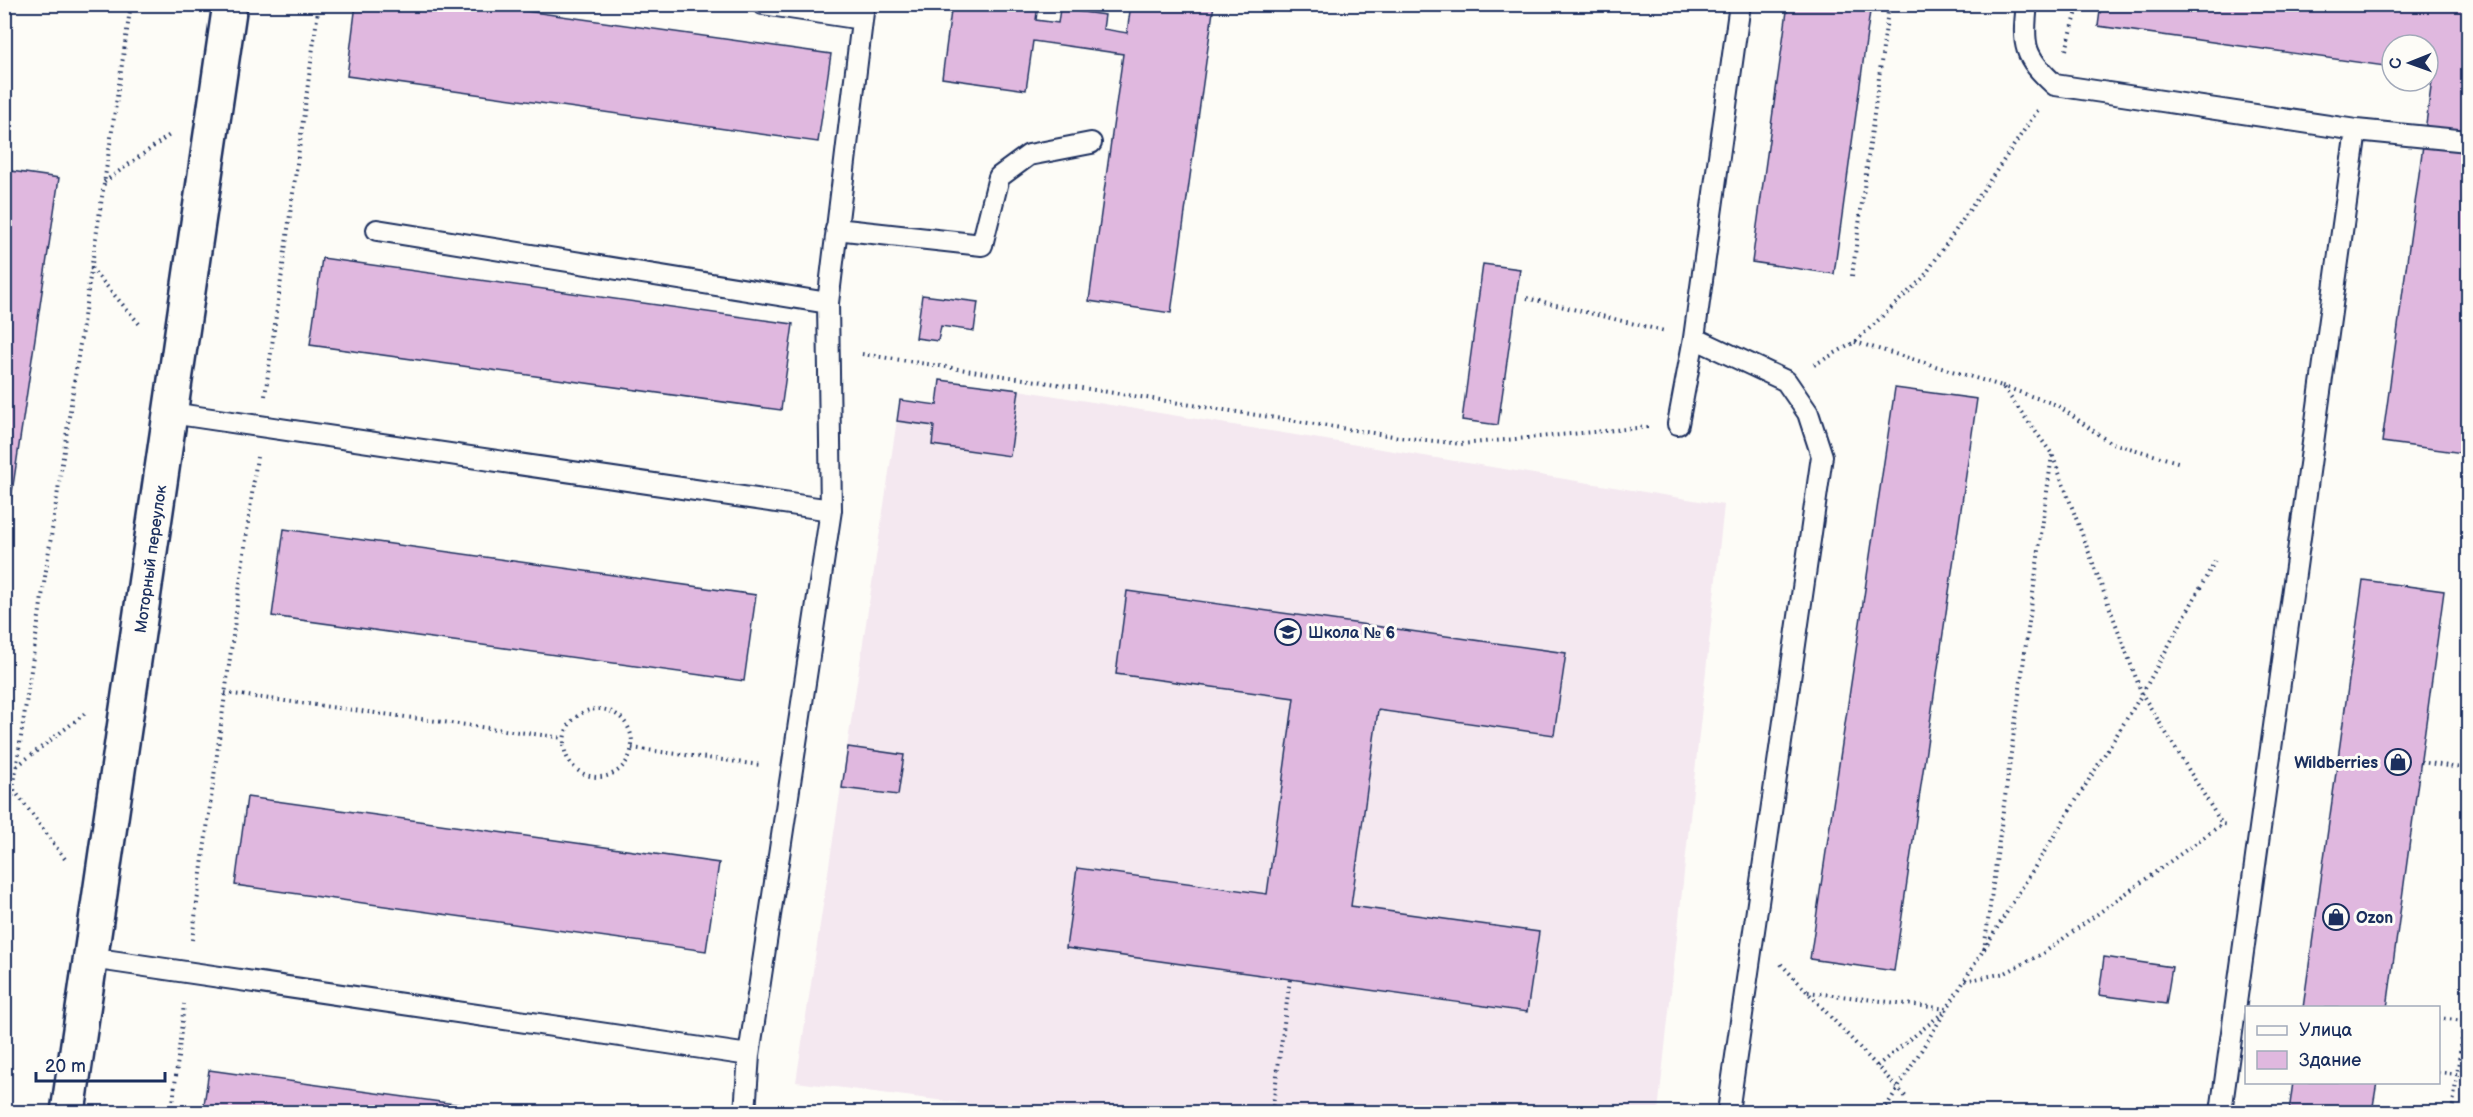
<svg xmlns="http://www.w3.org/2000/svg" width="2473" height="1117" viewBox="0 0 2473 1117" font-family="'Balsamiq Sans',sans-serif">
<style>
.built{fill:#f4e8f0}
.building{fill:#e0b8df;stroke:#1b2f5e;stroke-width:1.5}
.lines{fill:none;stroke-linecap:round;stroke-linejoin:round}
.service-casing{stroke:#1b2f5e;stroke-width:24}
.minor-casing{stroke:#1b2f5e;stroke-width:38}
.path{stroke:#1b2f5e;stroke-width:4;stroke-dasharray:1.5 4.5;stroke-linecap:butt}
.service{stroke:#fdfcf7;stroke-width:20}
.minor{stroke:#fdfcf7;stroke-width:33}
.labels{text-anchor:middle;stroke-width:6;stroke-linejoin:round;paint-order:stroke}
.street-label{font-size:16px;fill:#1b2f5e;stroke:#fdfcf7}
.poi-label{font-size:16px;font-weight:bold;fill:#1b2f5e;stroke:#fdfcf7;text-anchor:start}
</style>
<rect width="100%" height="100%" fill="#fdfcf7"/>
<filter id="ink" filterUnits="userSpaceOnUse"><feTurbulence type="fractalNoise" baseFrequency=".0167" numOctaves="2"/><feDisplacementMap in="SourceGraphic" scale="12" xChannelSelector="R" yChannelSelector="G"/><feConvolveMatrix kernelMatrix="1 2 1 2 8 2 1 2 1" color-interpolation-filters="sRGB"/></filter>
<g filter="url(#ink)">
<path class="built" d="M940,380L1019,390L1724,505L1658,1112H1031L796,1082L900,400L937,405Z"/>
<path class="building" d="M356,4H476L831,54L818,142L347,76Z
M952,4H1038L1036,20L1058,23L1060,9L1105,15L1103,29L1127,33L1131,4H1214L1171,313L1089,301L1123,54L1033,41L1026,90L942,78Z
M1788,4H1871L1834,274L1752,262Z
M2101,4H2468V416L2463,453L2382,442L2433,73L2428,72V45H2392V67L2098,26Z
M4,170L59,178L4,546Z
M322,258L793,324L781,410L310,345Z
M1483,264L1520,269L1498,425L1462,420Z
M922,295L978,302L974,331L941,326L938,341L916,338Z
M940,380L1019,390L1010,456L932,445L934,426L897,421L900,400L937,405Z
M1895,388L1977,399L1894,971L1810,959Z
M284,529L756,595L744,681L272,616Z
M2363,580L2444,591L2387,1008H2303Z
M1127,591L1566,653L1554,735L1378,710L1351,906L1539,932L1527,1012L1066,948L1077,868L1267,894L1294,698L1116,674Z
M848,747L904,755L898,795L842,788Z
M247,797L719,863L706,951L235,885Z
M2104,957L2172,967L2166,1004L2099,995Z
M209,1070L513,1112H203Z
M2293,1082H2377L2372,1112H2289Z"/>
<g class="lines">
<defs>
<path id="service" d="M763,4L862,19
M2027,4C2022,46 2024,57 2055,85L2356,130L2221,1112
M2356,130L2468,141
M836,229L982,245L999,177L1029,155L1091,143
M377,230L828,303
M171,413L831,510
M1678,424L1694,338
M91,958L749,1055
M745,1112L749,1055L831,510L828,303L864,4
M1728,1112L1822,456L1808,413L1786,381L1694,338L1740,4"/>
<path id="minor" d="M68,1112L230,4"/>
</defs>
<use href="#service" class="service-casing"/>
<use href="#minor" class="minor-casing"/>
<path class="path" d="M2066,50L2079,4
M104,182L171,134
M91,268L142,327
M1852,276L1889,4
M1527,298L1664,331
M1855,342L2002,386L2052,454L2142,694L2222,824L2229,825
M862,354L1399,437L1461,444L1648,427
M1814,365L1855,342L1923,278L2038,110
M2002,386L2057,405L2109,442L2181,463
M265,396L319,4
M225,693L564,738
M564 743a34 34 0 1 1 68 0a34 34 0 1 1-68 0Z
M632,748L760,765
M2421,762L2468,769
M17,766L87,712
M14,790L65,859
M4,850L131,4
M192,940L257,457
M1984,950L2052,455
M1781,964L1906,1097
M1965,981L2005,973L2042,954L2222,824
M1808,992L1947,1009
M2438,1018L2465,1021
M1877,1066L1944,1012
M2438,1072L2457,1074
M172,1112L184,1004
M1272,1112L1290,979
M1883,1112L2142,694L2215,561
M2452,1112L2468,994"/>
<use href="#service" class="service"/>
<use href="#minor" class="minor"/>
</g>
</g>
<defs>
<symbol id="school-ring" viewBox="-11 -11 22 22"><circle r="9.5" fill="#fdfcf7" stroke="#1b2f5e" stroke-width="1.5"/><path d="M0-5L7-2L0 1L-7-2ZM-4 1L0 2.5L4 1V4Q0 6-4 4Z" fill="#1b2f5e"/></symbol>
<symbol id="shop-ring" viewBox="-11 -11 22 22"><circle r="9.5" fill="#fdfcf7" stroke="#1b2f5e" stroke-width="1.5"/><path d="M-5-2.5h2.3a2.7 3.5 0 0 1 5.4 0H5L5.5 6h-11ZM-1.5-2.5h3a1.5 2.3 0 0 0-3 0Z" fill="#1b2f5e"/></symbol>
</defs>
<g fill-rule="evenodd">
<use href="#school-ring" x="1273" y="617" width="30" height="30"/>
<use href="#shop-ring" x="2383" y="747" width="30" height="30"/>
<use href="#shop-ring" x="2321" y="902" width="30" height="30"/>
</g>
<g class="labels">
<g class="street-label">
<text transform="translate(150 559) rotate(-82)" y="6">Моторный переулок</text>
</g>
<g class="poi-label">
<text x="1308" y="638">Школа № 6</text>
<text x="2378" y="768" text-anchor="end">Wildberries</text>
<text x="2356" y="923">Ozon</text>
</g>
</g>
<rect width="2473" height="1117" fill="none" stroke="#fdfcf7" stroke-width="24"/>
<rect x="12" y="12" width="2449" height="1093" fill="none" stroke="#1b2f5e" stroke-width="2" filter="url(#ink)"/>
<rect x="2245" y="1006" width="195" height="78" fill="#fdfcf7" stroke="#a3aaba" stroke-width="1.5"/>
<rect x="2257" y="1026" width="30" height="9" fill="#fdfcf7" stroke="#a3aaba" stroke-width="1.5"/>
<text x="2299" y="1036" font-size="18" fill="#1b2f5e">Улица</text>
<rect x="2257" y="1051" width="30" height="18" fill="#e0b8df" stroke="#a3aaba" stroke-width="1.5"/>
<text x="2299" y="1066" font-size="18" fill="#1b2f5e">Здание</text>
<g transform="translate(2410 63) rotate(269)"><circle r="28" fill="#fdfcf7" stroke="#a3aaba" stroke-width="1.5"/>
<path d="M0-4.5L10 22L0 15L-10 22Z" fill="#1b2f5e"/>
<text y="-9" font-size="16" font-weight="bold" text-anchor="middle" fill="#1b2f5e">С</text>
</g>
<path d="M36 1072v9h129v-9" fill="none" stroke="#1b2f5e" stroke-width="3"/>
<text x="45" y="1072" font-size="18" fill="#1b2f5e" stroke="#fdfcf7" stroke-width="4.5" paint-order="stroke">20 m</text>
</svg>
